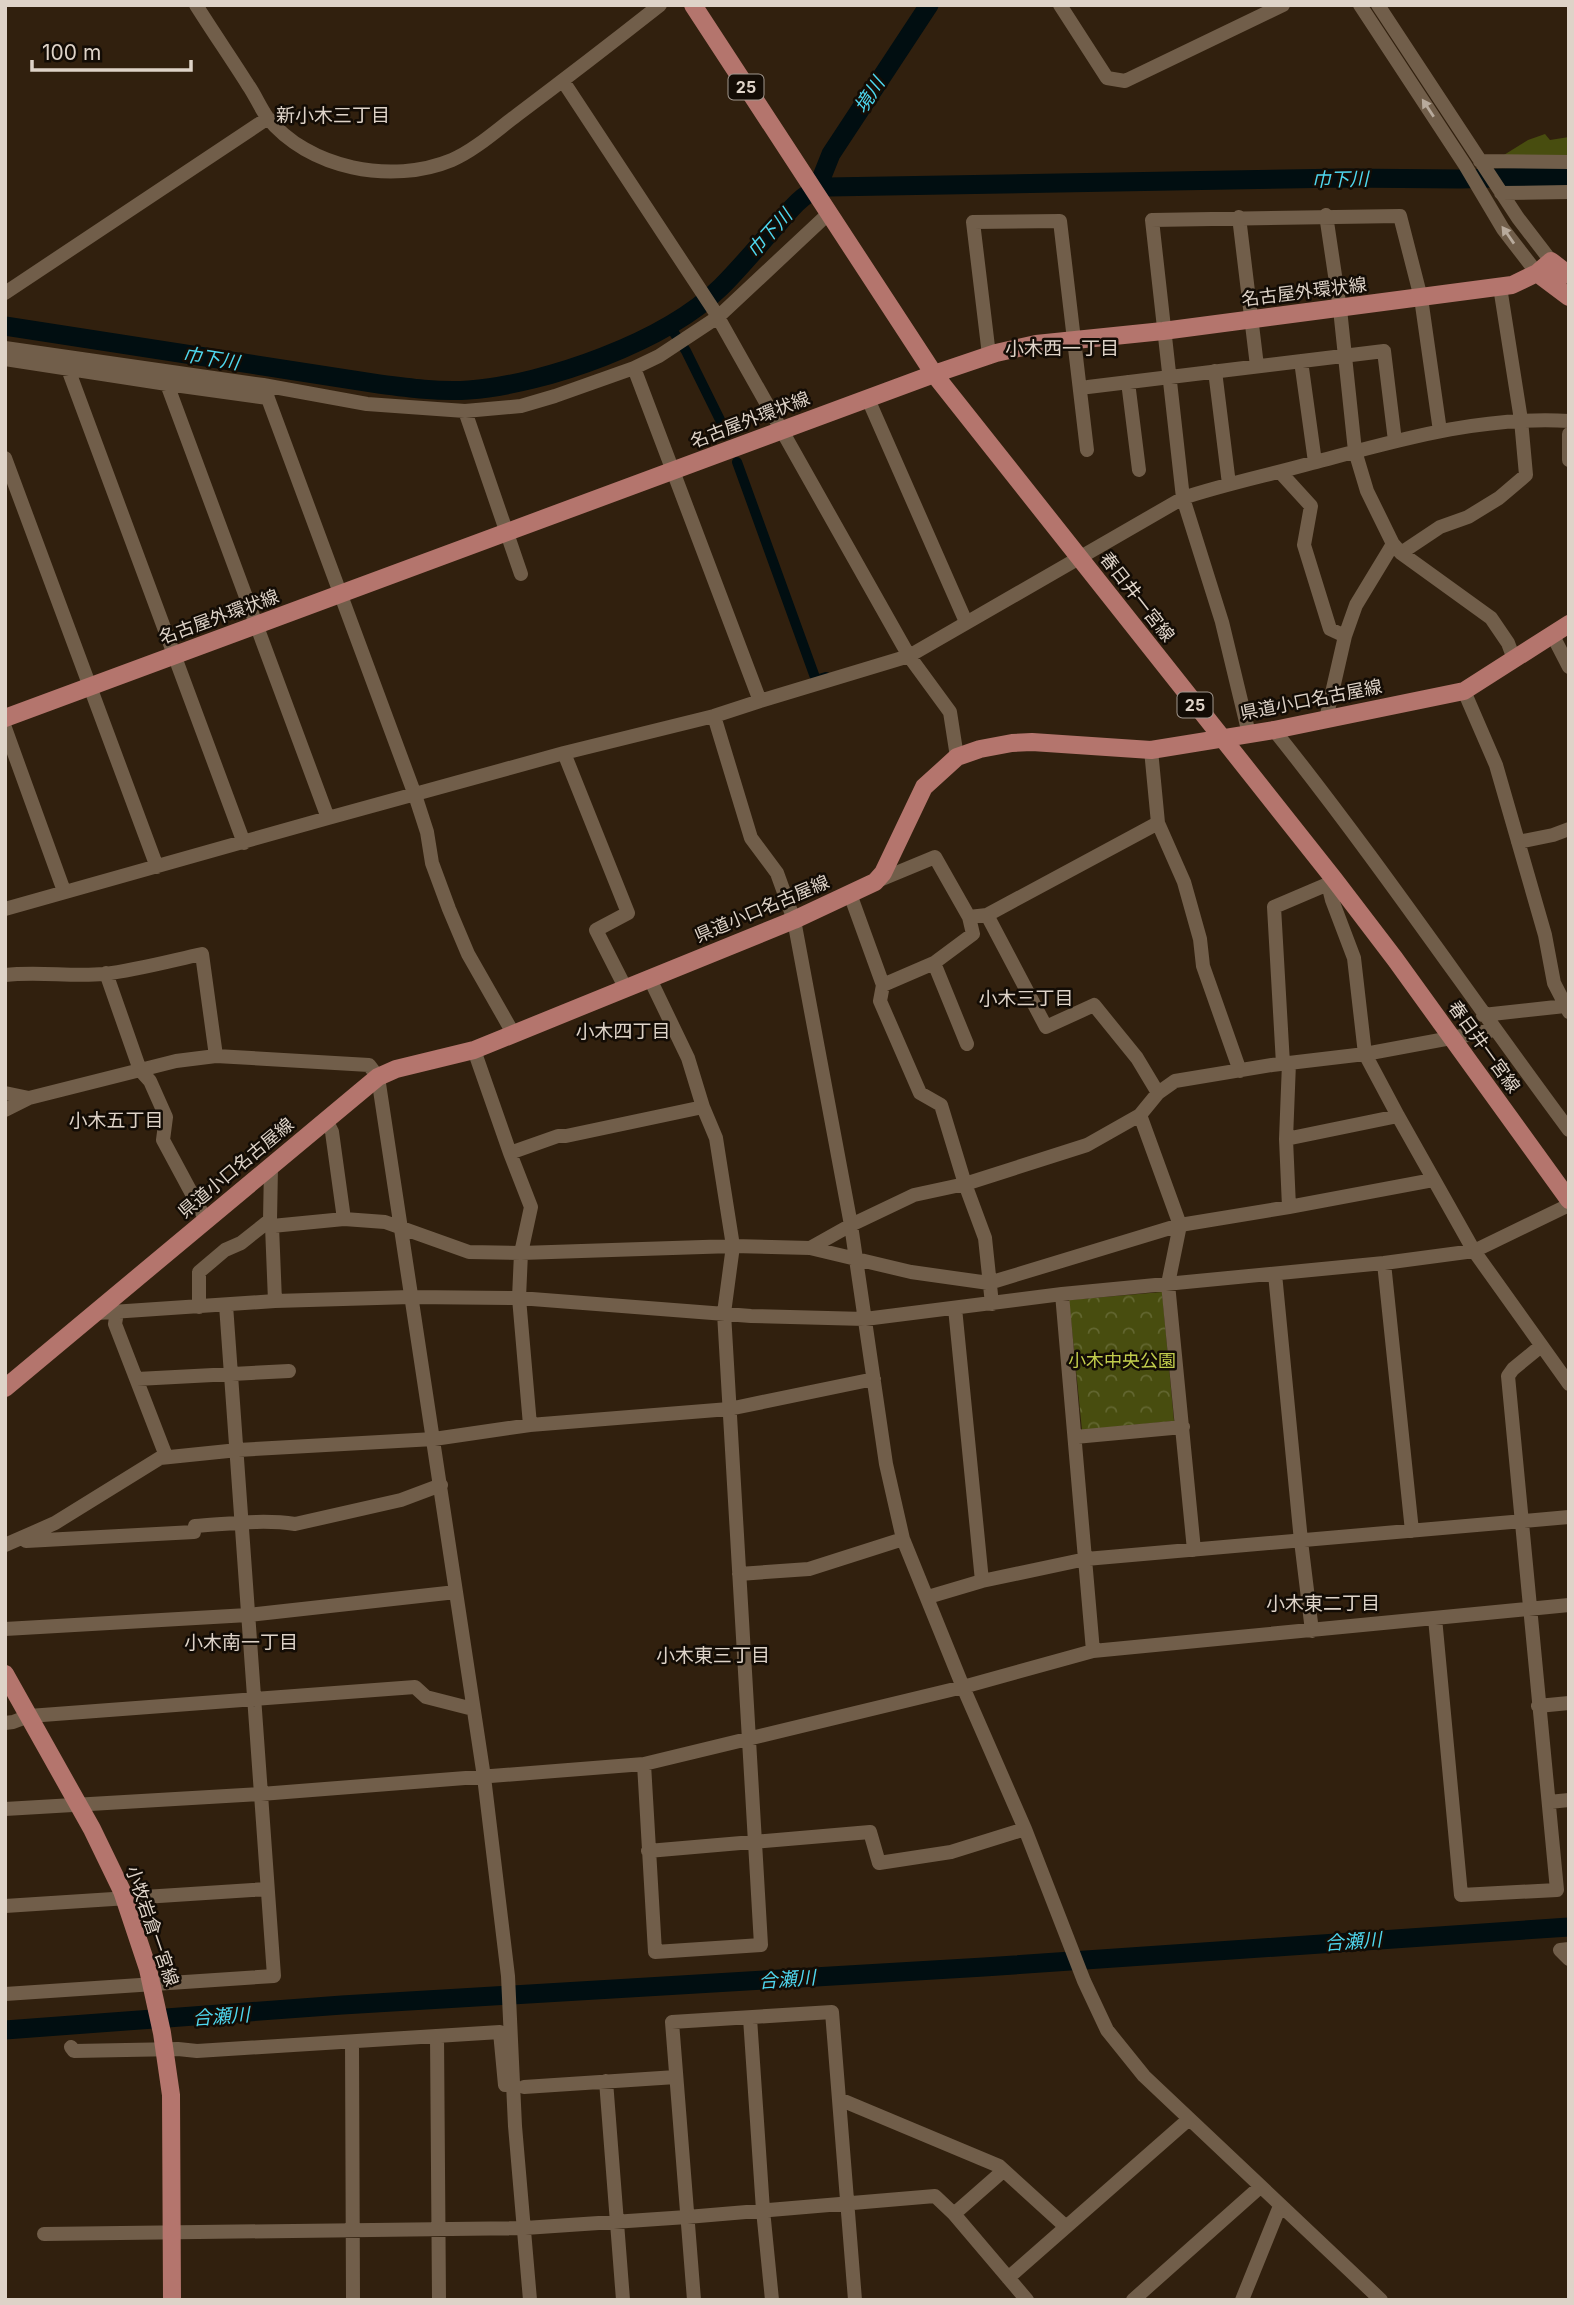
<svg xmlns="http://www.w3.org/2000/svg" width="1574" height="2305" viewBox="0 0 1574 2305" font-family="Inter,'Noto Sans JP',sans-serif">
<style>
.grass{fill:#484d0f}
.park{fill:url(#park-crowns)}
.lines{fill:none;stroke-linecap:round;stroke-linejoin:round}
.canal{stroke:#010e11;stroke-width:10}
.river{stroke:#010e11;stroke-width:19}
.minor{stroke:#715e4a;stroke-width:14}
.major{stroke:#b4756d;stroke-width:18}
.oneway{fill:#b8aa9c}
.labels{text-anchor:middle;stroke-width:5;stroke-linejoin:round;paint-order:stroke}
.shield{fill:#130c05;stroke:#a1978e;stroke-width:2}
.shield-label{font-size:16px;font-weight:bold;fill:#ded3c8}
.street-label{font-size:18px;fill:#ded3c8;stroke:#130c05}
.park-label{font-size:18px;fill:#c2cd4c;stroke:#130c05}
.water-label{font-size:19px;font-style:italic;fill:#4ed7ef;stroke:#130c05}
.neighbourhood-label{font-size:19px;fill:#ded3c8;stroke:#130c05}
</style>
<defs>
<pattern id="park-crowns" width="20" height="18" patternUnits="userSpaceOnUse" patternTransform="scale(1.75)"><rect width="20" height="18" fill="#484d0f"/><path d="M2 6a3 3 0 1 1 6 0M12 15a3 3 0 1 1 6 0" fill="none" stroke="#626630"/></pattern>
</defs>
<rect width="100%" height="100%" fill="#31200e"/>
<path class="grass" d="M1545,134L1550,140L1569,137V156L1499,158L1528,140Z"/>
<path class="park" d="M1162,1292L1174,1421L1082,1430L1069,1300Z"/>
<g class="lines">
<path class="canal" d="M669,325L686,351L727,434
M737,462L816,680L826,677"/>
<path class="river" d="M817,189L831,154L929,5
M5,326L379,384C409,388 439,392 469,390C546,384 665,342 721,287C741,267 759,245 778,224C787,214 796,201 808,194C814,190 820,188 828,187L1344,178L1460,179L1569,176
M5,2030L342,2005L984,1967L1569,1927"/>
<path class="minor" d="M196,5C213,32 231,58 248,85C255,95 260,107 267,117C308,169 392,185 452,160C475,150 497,130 517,115C565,79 613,42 660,5
M1060,5L1107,78L1125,81L1283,5
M1360,5L1465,165L1503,229L1537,273
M1378,5L1518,218L1551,261
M563,81L715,312L909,656L1183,498C1225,484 1269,475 1312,463C1399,440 1478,416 1569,421
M1480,161L1569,162
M1501,193L1569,192
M1326,215L1340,309L1355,451L1367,491L1393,544L1401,553L1491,618L1508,643L1514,659
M1239,217L1257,366
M5,293L268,118
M5,348L263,385L367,404L465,411L521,406L555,396L634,368L659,356L718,317L828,214
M989,355L973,222L1060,221L1087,450
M67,357L68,369L244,843
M5,359L167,384L268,398
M1301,361L1315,462
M634,368L760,701L909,656L950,712L957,757
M1215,371L1229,484
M1128,382L1139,470
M167,384L328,818
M263,385L415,795L427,832L432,863L449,909L468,954L513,1033
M1088,387L1384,351L1395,441
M868,399L966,622
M465,411L521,574
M1569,434V460
M5,458L157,867
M1280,472L1311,506L1304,545L1330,629L1345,636
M1401,553L1440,527L1468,517L1499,498L1526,475L1521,420L1500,287
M1552,634L1569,667
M1464,691L1496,765L1545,935L1554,983L1569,1012
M714,716L751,838L777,873L794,920L851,1225L886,1464L903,1539L963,1687L1025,1829L1084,1981L1107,2030L1144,2076L1381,2300
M1326,719L1345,636L1356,605L1393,544
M5,728L64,891
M1274,730C1377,859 1470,997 1569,1130
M1249,734L1222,622L1183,498L1152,220L1400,216L1421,298L1440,431
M1151,750L1158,823L1184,882L1200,939L1203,966L1240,1071
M564,753L628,913L596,930L626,989
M1158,823L987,915L1046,1027L1094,1005L1137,1058L1158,1093
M1518,842L1553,835L1569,829
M1334,879L1328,884L1332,900L1354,958L1365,1054L1398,1116L1474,1251L1569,1384
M877,881L935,857L969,917
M850,894L883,985L880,1001L920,1093L941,1105L965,1184L985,1238L992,1304
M5,909L328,818L564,753L714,716L760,701
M934,963L967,1044
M106,973L140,1070L150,1081L166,1117L163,1140L206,1220
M5,975C38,971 71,977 104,974C137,970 170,961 202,954L216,1056
M650,979L688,1058L703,1107
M883,985L934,963L973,934L969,917L987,915
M1483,1015L1565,1006
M474,1050L510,1153L558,1136H566L703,1107L716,1138L733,1246L724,1313L761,1945L655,1952L644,1764
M1289,1063L1286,1139L1289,1207
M1283,1064L1274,907L1328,884
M5,1093L29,1098
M5,1110L29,1098L176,1061L216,1056L369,1065L378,1077L484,1777L508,1976L515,2126L530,2300
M1140,1115L1180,1225L1168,1284L1194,1550
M326,1120L332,1132L344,1219
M1286,1139L1398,1116
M510,1153L531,1207L521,1253L519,1298L530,1425
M271,1167L270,1220L272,1226L275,1301
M272,1226L344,1219L385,1222L469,1252L521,1253L733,1246L810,1248L911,1272L989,1283L1180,1225L1289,1207L1433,1180
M810,1248L851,1225L914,1195L965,1184L1087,1145L1140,1115L1158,1093L1175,1081L1272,1065L1365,1054L1494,1030
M1384,1263L1412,1531
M1275,1274L1301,1541L1312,1631
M1062,1294L1093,1651
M199,1307V1272L225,1250L241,1243L270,1220
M955,1308L982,1581
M117,1312L115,1324L166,1456
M97,1313L275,1301L411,1297L519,1298L751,1316L865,1319L1062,1294L1384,1263L1474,1251L1569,1205
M137,1379L289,1371
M1075,1437L1183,1427
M26,1541L194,1532L195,1526C228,1524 262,1519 295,1524L401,1500L441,1485
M5,1545L55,1523L160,1458L238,1450L434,1439L530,1425L729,1409L874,1379
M739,1574L809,1569L903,1539
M928,1597L982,1581L1086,1559L1569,1517
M1435,1618L1461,1895L1557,1890L1508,1376L1513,1369L1541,1346
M5,1629L248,1615L456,1592
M1538,1706L1569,1703
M5,1723L13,1722L29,1716L415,1687L426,1697L473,1709
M1549,1802L1569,1800
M5,1809L261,1794L644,1764L963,1687L1093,1651L1569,1605
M648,1851L870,1832L879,1863L951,1852L1025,1829
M5,1906L267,1889
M1569,1949L1560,1950L1569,1959
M5,1994L274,1976L226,1305
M750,2018L763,2210L772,2300
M437,2036L439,2300
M352,2042L353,2300
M71,2047L74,2051L178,2049L197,2051L500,2032L505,2085
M606,2081L623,2300
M524,2087L676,2077
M839,2099L999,2166L1065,2226
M954,2214L1003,2171
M44,2234L525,2228L687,2217L935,2196L954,2214L1027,2300
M1008,2278L1189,2119
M694,2300L672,2022L832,2012L855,2300
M1133,2300L1260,2187
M1242,2300L1280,2206"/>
<path class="major" d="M693,5L934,374L1334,879L1395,959L1569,1200
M1537,273L1569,297
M5,718L934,374L996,353L1036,344L1163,331L1512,285L1537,273L1551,261L1569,275
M5,1388L378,1077L396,1069L474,1050L794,920L875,882L883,873L924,787L957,757L980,749L1012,743L1032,742L1151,750L1274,730L1464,691L1569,624
M5,1674L92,1829L122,1891L148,1969L162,2033L171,2095L172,2300"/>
</g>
<defs><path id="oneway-solid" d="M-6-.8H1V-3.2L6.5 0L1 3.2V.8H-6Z" transform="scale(1.75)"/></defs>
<g class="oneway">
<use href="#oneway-solid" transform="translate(1428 108) rotate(-123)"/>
<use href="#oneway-solid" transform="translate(1508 235) rotate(-125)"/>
</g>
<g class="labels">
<g class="shield">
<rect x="728.5" y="74.5" width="35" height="25" rx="5"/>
<rect x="1177.5" y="692.5" width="35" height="25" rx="5"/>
</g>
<g class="shield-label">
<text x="746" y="93">25</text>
<text x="1195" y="711">25</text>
</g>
<g class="street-label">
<text transform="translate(1304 292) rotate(-7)" y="6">名古屋外環状線</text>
<text transform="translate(750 420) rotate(-21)" y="6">名古屋外環状線</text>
<text transform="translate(1137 597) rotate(52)" y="6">春日井一宮線</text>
<text transform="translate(219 617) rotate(-20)" y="6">名古屋外環状線</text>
<text transform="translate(1311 700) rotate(-11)" y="6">県道小口名古屋線</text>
<text transform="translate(762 909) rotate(-23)" y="6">県道小口名古屋線</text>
<text transform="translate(1484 1047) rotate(54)" y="6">春日井一宮線</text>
<text transform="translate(236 1168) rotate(-40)" y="6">県道小口名古屋線</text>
<text transform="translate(152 1926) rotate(71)" y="6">小牧岩倉一宮線</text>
</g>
<g class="park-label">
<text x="1122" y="1367">小木中央公園</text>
</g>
<g class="water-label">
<text transform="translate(869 95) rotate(-57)" y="7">境川</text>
<text transform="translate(1340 179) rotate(-1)" y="7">巾下川</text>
<text transform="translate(769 233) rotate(-48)" y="7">巾下川</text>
<text transform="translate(211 358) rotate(9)" y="7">巾下川</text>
<text transform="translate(1353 1941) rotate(-4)" y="7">合瀬川</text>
<text transform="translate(787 1979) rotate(-4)" y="7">合瀬川</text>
<text transform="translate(221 2016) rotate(-4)" y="7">合瀬川</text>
</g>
<g class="neighbourhood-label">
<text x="333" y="122">新小木三丁目</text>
<text x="1062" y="355">小木西一丁目</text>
<text x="1026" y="1005">小木三丁目</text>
<text x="623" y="1038">小木四丁目</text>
<text x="116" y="1127">小木五丁目</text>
<text x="1323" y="1610">小木東二丁目</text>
<text x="241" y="1649">小木南一丁目</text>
<text x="713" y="1662">小木東三丁目</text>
</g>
</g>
<rect width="1574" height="2305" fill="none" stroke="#ded3c8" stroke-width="14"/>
<path d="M32 60v10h159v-10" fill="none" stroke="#ded3c8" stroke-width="3.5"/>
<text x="42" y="60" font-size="21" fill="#ded3c8" stroke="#130c05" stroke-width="5" paint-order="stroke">100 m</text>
</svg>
